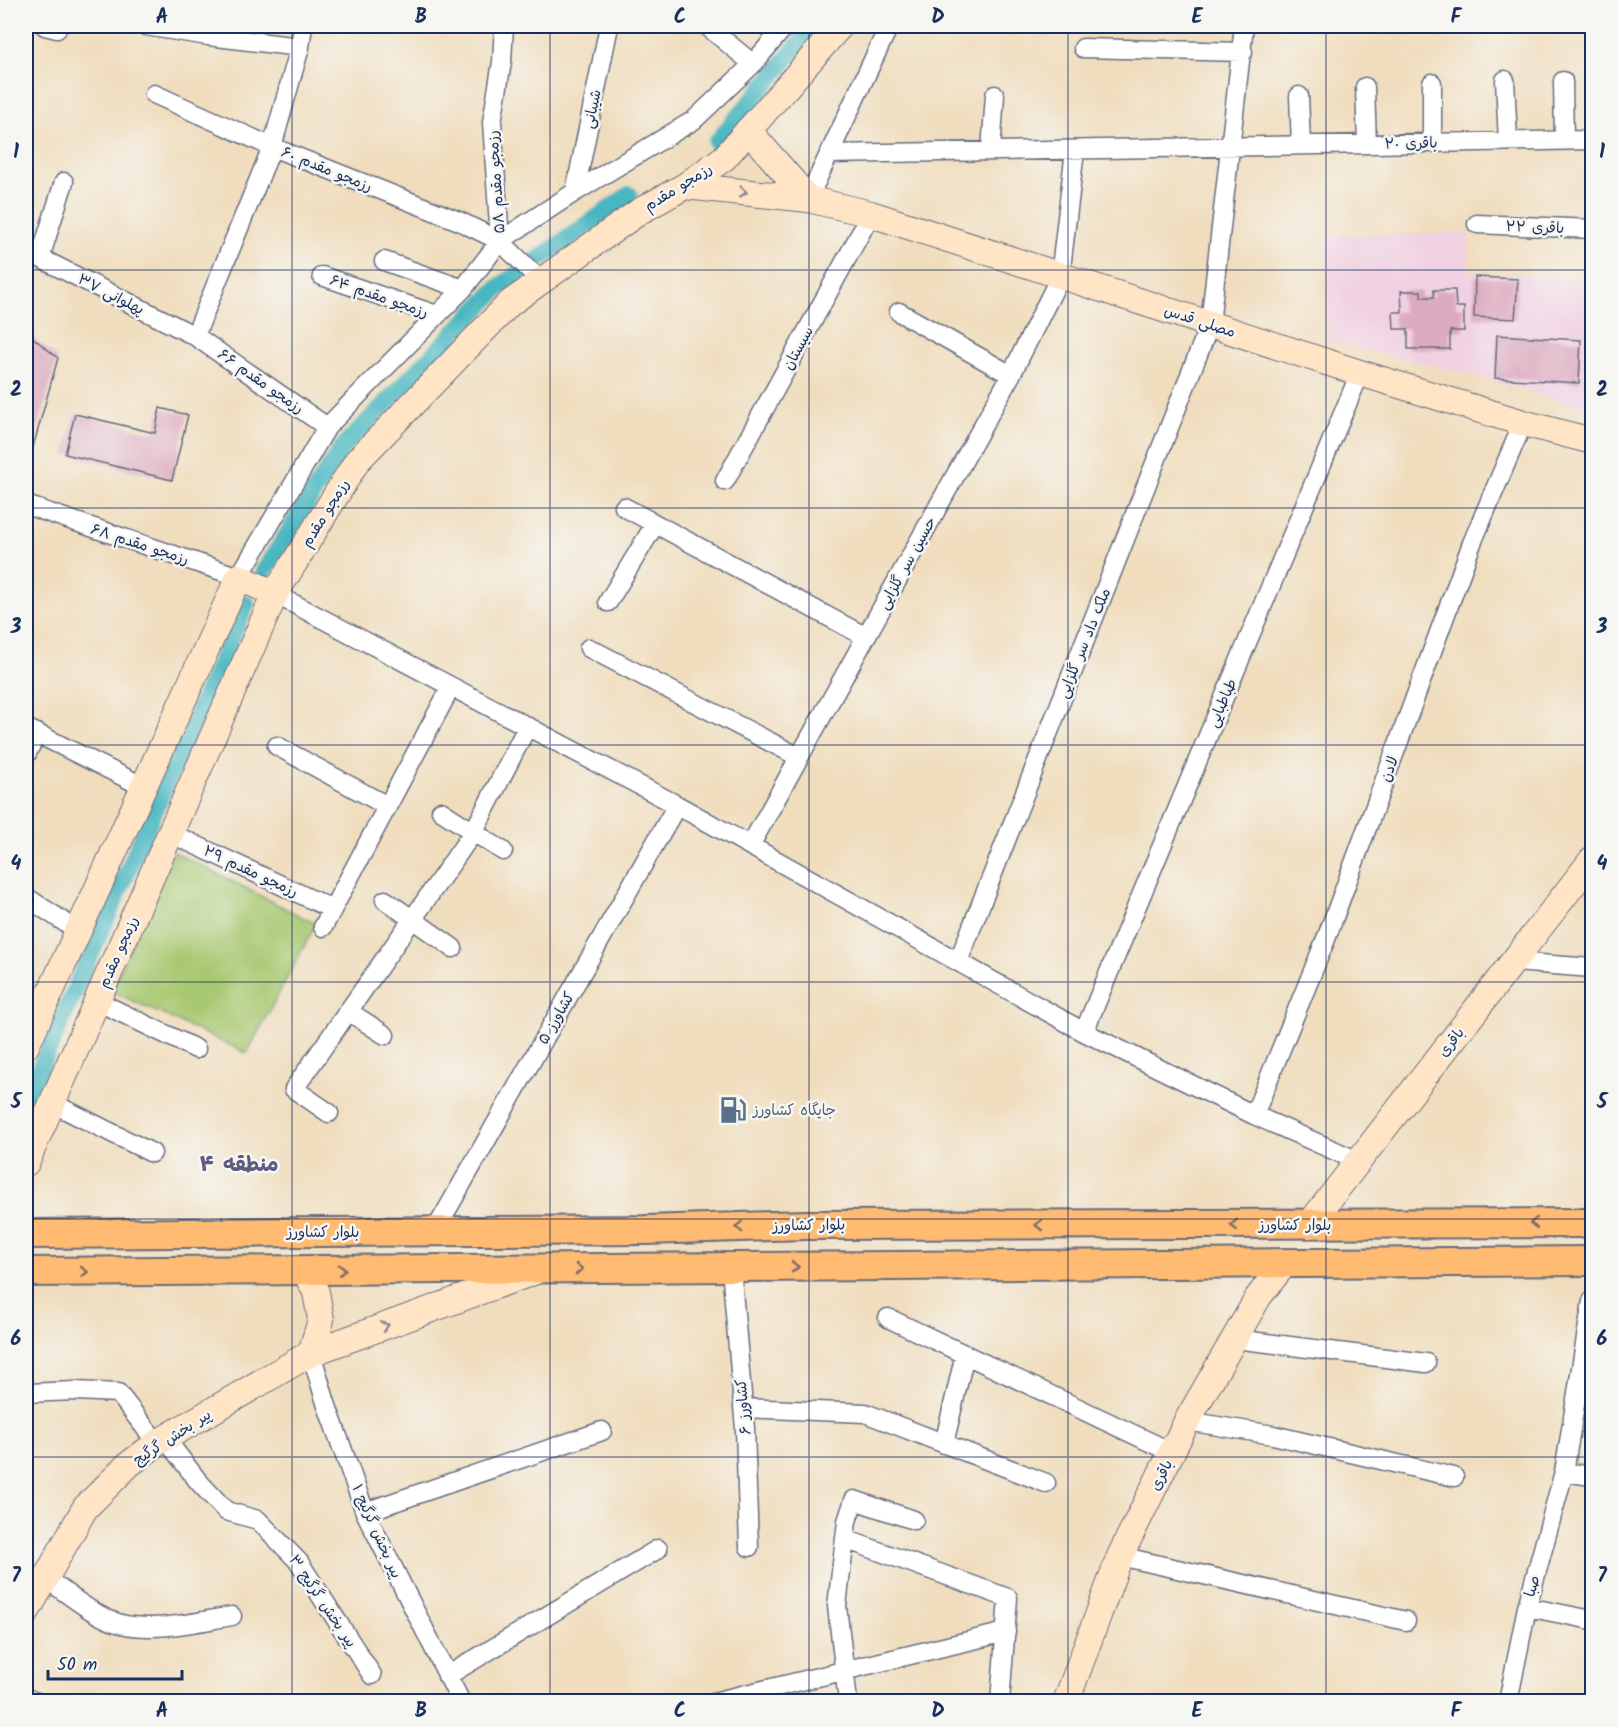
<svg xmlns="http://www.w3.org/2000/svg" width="1618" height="1727" viewBox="0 0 1618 1727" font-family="Kalam,'Playpen Sans Arabic',sans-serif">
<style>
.built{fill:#f1d0e2}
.green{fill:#a8c871;stroke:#627c68;stroke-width:1.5}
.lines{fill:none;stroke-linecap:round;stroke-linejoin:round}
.canal{stroke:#49b7c1;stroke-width:18}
.building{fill:#ddabc0}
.street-casing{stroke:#666c7f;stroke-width:21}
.secondary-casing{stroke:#666c7f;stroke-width:28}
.primary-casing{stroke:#666c7f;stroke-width:32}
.street{stroke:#fff;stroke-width:18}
.secondary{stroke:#ffe4c6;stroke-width:26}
.primary{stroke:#ffbb71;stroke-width:28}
.oneway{stroke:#8d8a92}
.oneway2{stroke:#826e67}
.grid{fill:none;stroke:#1b2f5e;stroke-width:1.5;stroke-opacity:0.55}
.labels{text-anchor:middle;stroke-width:5;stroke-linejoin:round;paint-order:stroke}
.street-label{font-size:15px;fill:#1b2f5e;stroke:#f6f6f2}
.service-label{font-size:15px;fill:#4e5e75;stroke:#f6f6f2;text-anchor:start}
.district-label{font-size:21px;font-weight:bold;fill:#5f5a80;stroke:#f6f6f2}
.neatline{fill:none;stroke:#1b2f5e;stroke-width:2}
.grid-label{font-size:20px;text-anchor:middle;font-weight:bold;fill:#1b2f5e}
</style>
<rect width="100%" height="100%" fill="#f6f6f2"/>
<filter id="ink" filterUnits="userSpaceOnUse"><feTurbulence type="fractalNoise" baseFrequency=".0167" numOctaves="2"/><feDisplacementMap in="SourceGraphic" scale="12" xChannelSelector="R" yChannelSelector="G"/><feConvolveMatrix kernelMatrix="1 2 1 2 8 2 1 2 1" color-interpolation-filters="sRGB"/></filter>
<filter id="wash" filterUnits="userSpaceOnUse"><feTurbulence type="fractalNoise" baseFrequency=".008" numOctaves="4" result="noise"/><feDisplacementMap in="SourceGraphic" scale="24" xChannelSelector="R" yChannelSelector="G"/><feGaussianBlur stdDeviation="1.35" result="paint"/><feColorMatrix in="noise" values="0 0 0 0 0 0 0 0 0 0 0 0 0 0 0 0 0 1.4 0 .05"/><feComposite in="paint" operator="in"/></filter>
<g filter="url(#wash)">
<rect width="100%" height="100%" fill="#f0ddbd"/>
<path class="built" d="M1469,233V272L1592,279V410L1469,374L1328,341L1327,235Z"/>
<path class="green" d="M174,852L316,924L247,1053L111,991Z"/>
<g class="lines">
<path class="canal" d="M717,142L814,26
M264,571L341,449L498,288L629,195
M26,1100L246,604"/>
</g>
<g id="blocks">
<path class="building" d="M1475,277L1518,279L1515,319L1474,317Z
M1434,290H1455L1456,307H1464V331H1450V349H1408V329H1394L1393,312H1402L1401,291H1421V297H1434Z
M26,332L58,358L26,472Z
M1497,335L1581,340L1579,383L1495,378Z
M160,408L188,415L172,480L65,454L75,414L155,433Z"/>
</g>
</g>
<g filter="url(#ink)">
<use href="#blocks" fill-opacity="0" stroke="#666c7f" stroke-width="1.5"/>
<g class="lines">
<defs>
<path id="street" d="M45,26L57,29
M146,26L208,36L300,47
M707,26L753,64
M1083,48L1243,52
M1505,80L1508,141
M1563,81L1564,140
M1365,87L1367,144
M154,94L272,147L459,221L500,241L541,281
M1299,96L1301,145
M1432,143V83
M991,150L995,95
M829,154L1592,140
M575,192L609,26
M808,199L889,26
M1477,224L1592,229
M500,241L492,122L502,62L504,26
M26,255L40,258L195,336L327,427
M40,258L64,182
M384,261L463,289
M322,276L437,315
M899,312L1011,375
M195,336L272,147L300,47L303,26
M725,481L871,214
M26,505L239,577L327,427L463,289L500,241L575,192L694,120L753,64L785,26
M624,507L866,637
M275,594L677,805L1084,1032L1254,1115L1358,1161
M608,602L655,524
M589,648L799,757
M26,728L144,787
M277,746L387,806
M26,755L37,733
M441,811L503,851
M170,833L332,909
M750,846L1011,375L1060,277L1075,150
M26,897L78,931
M385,900L453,948
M323,927L451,687
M958,962L1210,324L1244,26
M1513,962L1592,968
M97,1001L196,1049
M348,1011L385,1035
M1084,1032L1360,373
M52,1103L152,1153
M329,1113L294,1089L474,831L527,727
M1254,1115L1326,939L1472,543L1523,423
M435,1231L677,805
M731,1267L745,1429L749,1547
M888,1318L1173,1453
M1235,1339L1426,1363
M311,1353L326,1403L365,1512L461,1702
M26,1393L75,1391L118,1393L157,1443
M743,1408L865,1413L1046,1483
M1187,1421L1273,1435L1454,1477
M165,1438L198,1481L226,1511L258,1520L299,1562L372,1675
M944,1444L965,1354
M1564,1472L1592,1476
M365,1512L602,1431
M845,1539L1008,1598L1000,1702
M1120,1556L1406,1621
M45,1578C66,1592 96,1618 121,1624C156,1632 196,1622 232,1616
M1527,1607L1592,1620
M447,1676L658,1549
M26,1698L37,1702
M713,1702L1006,1632
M848,1702L837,1606L847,1521L854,1500L914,1520
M1508,1702L1527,1607L1564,1472L1592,1301"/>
<path id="secondary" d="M748,130L808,199
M685,186L808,199L871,214L1360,373L1523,423L1592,441
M26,1046L239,577L275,594
M26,1163L275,594L357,461L510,303L640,211L685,186L724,158L840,26
M1309,1225L1592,860
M305,1271L316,1292L321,1320L311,1353
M26,1613L85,1508L128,1465L157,1443L311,1353L536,1271
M1066,1702L1120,1556L1187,1421L1259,1296L1285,1263"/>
<path id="primary" d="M26,1234L645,1230L806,1225L1592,1223
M26,1272L1592,1261"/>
</defs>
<use href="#street" class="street-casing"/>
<use href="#secondary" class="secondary-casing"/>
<use href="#primary" class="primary-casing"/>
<use href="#street" class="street"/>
<use href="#secondary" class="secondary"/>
<use href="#primary" class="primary"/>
</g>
<defs><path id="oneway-chevron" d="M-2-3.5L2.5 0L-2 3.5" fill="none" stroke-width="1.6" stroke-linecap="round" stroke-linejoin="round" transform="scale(1.5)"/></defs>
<g class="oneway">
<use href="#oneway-chevron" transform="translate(743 192) rotate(6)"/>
<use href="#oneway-chevron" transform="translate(385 1326) rotate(-20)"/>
</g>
<g class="oneway2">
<use href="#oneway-chevron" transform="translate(1534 1223) rotate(180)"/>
<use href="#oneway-chevron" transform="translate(1039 1225) rotate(180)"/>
<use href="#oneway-chevron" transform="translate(1234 1225) rotate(-180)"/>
<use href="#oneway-chevron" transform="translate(739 1227) rotate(178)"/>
<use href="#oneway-chevron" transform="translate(795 1267)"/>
<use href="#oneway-chevron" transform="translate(579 1269) rotate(-1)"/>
<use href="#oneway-chevron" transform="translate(342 1270)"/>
<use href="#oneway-chevron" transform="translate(84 1272)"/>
</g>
</g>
<path class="grid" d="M292,26V1702M550,26V1702M809,26V1702M1068,26V1702M1326,26V1702M26,270H1592M26,508H1592M26,745H1592M26,982H1592M26,1219H1592M26,1457H1592"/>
<defs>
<symbol id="fuel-bare" viewBox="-9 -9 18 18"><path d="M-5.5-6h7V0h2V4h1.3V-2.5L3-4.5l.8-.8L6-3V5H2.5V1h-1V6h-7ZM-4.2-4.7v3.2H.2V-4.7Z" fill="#5c6f8a" stroke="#f6f6f2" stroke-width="2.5" paint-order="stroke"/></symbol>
</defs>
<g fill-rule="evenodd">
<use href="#fuel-bare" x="714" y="1091" width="38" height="38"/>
</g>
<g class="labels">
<g class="street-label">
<text transform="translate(592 109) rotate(-78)" y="5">شیبانی</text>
<text transform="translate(1411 143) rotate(-1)" y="5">باقری ۲۰</text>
<text transform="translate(327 169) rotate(22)" y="5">رزمجو مقدم ۶۰</text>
<text transform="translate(496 182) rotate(-94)" y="5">رزمجو مقدم ۵۸</text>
<text transform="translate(678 187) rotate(-32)" y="5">رزمجو مقدم</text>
<text transform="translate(1535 227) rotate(2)" y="5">باقری ۲۲</text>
<text transform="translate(111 294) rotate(27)" y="5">پهلوانی ۳۷</text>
<text transform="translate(379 296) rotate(19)" y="5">رزمجو مقدم ۶۴</text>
<text transform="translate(1200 321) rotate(18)" y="5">مصلی قدس</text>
<text transform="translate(798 348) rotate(-61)" y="5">سیستان</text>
<text transform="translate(261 381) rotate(35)" y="5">رزمجو مقدم ۶۶</text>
<text transform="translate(325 513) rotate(-58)" y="5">رزمجو مقدم</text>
<text transform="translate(140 544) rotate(18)" y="5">رزمجو مقدم ۶۸</text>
<text transform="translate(907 563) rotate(-61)" y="5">حسین سر گلزایی</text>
<text transform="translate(1084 643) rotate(-68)" y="5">ملک داد سر گلزایی</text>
<text transform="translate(1222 703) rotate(-67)" y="5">طباطبایی</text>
<text transform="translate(1389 769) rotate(-70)" y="5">لادن</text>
<text transform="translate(251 871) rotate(25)" y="5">رزمجو مقدم ۲۹</text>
<text transform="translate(118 952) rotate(-66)" y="5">رزمجو مقدم</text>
<text transform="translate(556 1018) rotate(-60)" y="5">کشاورز ۵</text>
<text transform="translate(1451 1042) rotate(-52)" y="5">باقری</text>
<text transform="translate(809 1225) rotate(-1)" y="5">بلوار کشاورز</text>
<text x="1295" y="1230">بلوار کشاورز</text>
<text x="323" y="1237">بلوار کشاورز</text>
<text transform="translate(743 1407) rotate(-95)" y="5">کشاورز ۶</text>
<text transform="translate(172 1437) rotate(-33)" y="5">پیر بخش گرگیج</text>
<text transform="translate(1161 1475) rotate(-63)" y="5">باقری</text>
<text transform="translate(377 1531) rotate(66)" y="5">پیر بخش گرگیج ۱</text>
<text transform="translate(1532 1586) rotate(-74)" y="5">صبا</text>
<text transform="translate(323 1601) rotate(56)" y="5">پیر بخش گرگیج ۳</text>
</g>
<g class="service-label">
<text x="753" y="1115">جایگاه کشاورز</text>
</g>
<g class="district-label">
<text x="239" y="1171">منطقه ۴</text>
</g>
</g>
<rect width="1618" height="1727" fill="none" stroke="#f6f6f2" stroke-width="66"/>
<path d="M48 1670v9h134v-9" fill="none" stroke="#1b2f5e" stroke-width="3"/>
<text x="57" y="1670" font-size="18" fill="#1b2f5e" stroke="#f6f6f2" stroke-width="4.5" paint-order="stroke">50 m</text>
<rect x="33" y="33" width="1552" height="1661" class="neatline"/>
<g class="grid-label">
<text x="162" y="23">A</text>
<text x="421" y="23">B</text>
<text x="680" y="23">C</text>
<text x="938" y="23">D</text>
<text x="1197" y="23">E</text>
<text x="1456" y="23">F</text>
<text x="16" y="158">1</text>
<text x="1602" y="158">1</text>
<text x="16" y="396">2</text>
<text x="1602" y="396">2</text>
<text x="16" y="633">3</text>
<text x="1602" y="633">3</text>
<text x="16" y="870">4</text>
<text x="1602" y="870">4</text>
<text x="16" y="1108">5</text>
<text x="1602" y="1108">5</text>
<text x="16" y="1345">6</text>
<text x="1602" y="1345">6</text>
<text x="16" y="1582">7</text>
<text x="1602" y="1582">7</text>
<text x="162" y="1717">A</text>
<text x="421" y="1717">B</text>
<text x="680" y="1717">C</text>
<text x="938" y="1717">D</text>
<text x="1197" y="1717">E</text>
<text x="1456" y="1717">F</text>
</g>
</svg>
